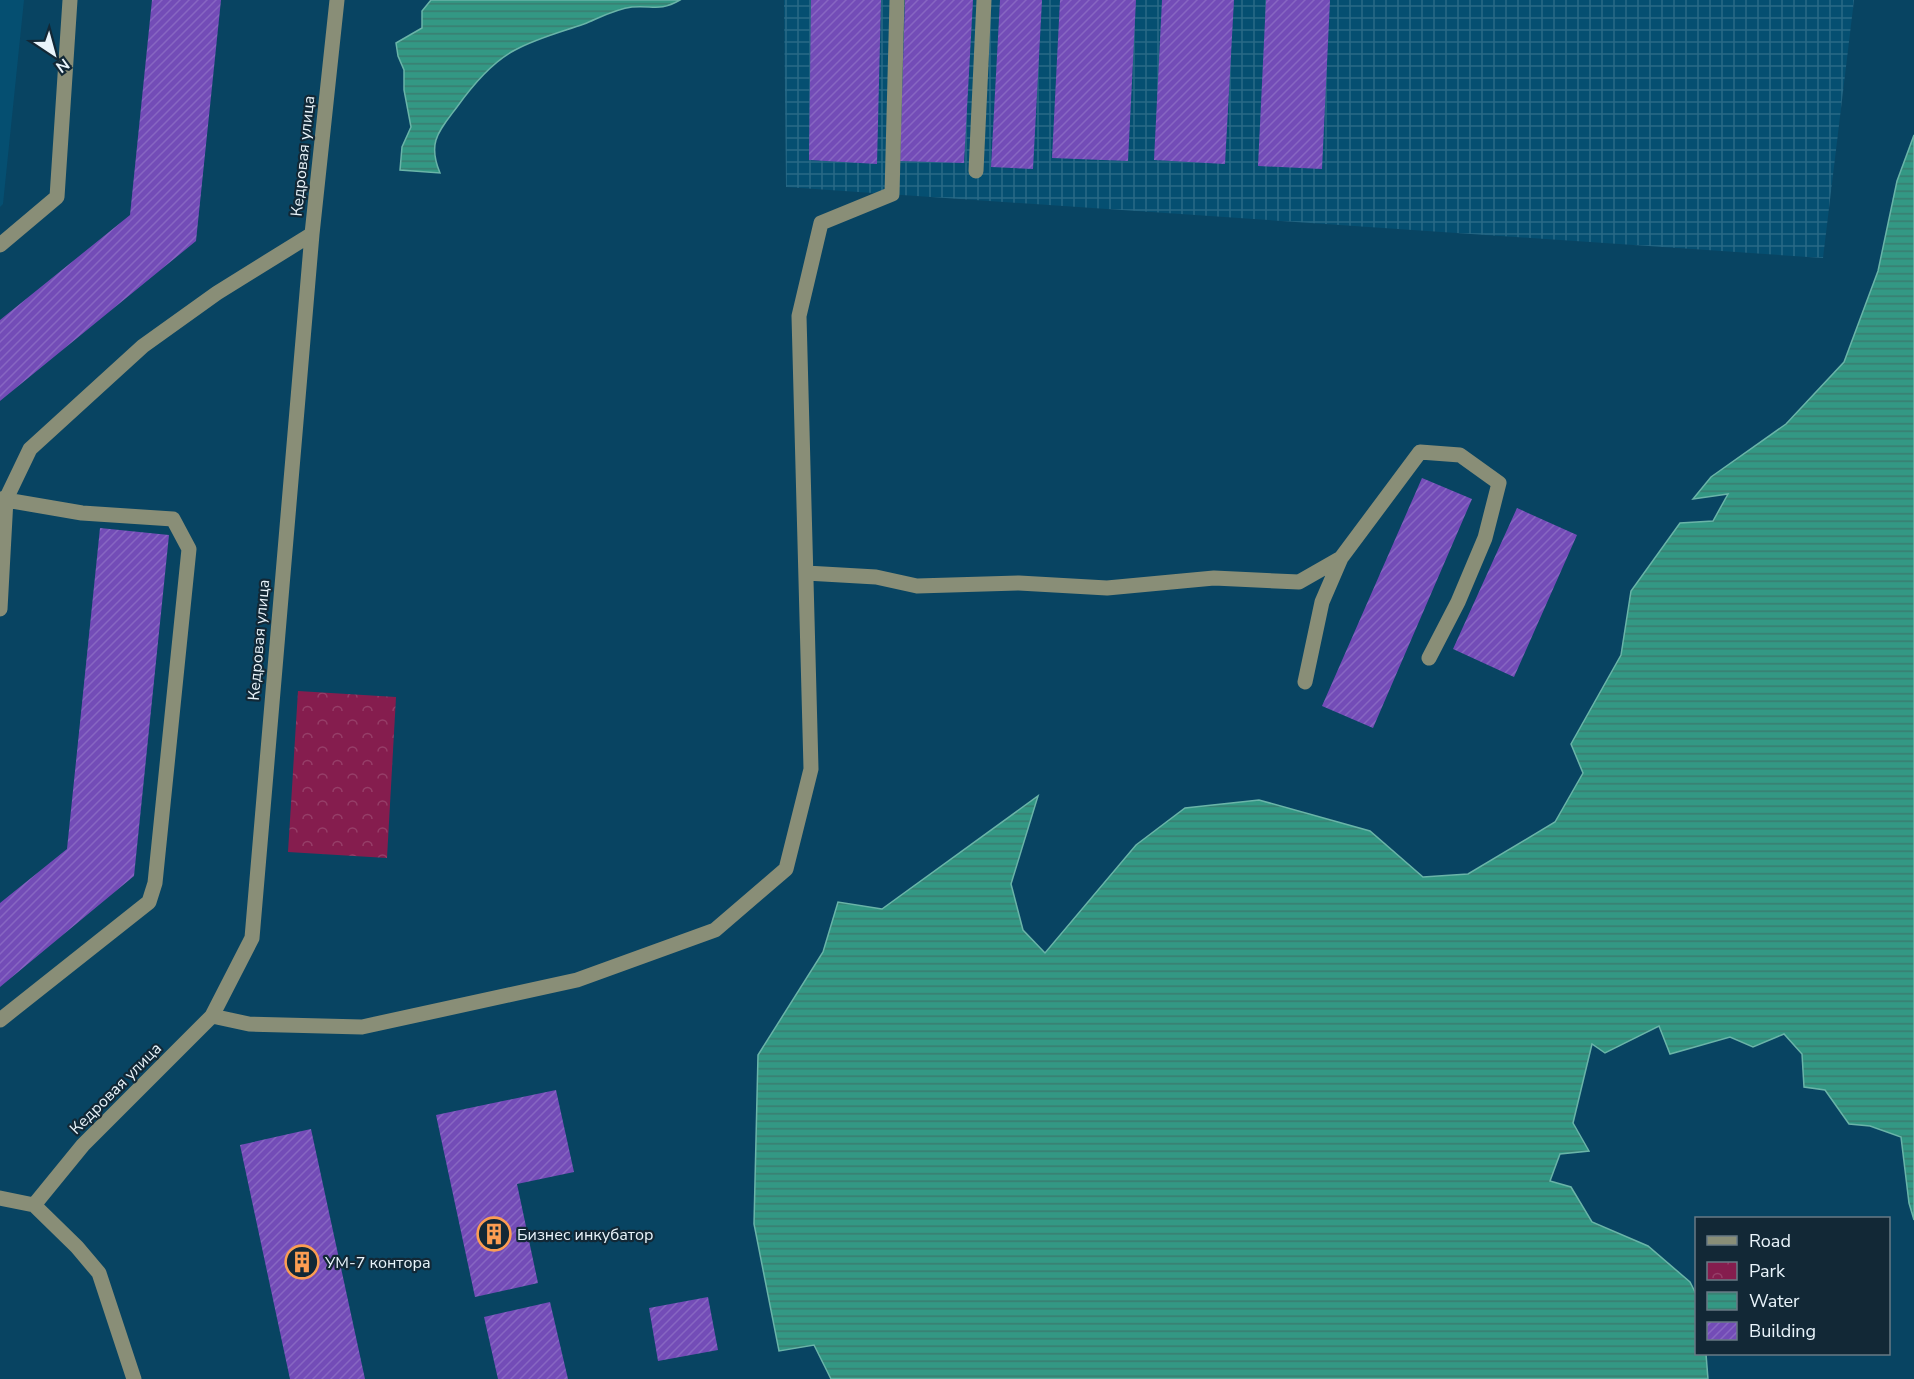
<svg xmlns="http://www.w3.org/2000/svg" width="1914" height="1379" viewBox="0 0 1914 1379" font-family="'Nunito Sans',sans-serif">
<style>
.built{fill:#054f71}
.industrial{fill:url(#industrial-grid)}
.park{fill:url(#park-crowns)}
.water{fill:url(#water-rules);stroke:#6ab4a8;stroke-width:1.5}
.building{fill:url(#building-hatch)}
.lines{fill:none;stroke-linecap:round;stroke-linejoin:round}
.minor{stroke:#898e77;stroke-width:15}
.labels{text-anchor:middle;stroke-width:4.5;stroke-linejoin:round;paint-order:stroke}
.street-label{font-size:16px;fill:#e9f4fb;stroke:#122836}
.poi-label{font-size:16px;fill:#e9f4fb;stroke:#122836;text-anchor:start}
</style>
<defs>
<pattern id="industrial-grid" width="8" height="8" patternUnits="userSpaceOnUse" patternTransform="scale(1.5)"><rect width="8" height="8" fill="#054f71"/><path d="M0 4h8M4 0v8" fill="none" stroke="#296986"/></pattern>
<pattern id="park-crowns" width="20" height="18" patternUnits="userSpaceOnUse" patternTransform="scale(1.5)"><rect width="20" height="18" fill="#851d4e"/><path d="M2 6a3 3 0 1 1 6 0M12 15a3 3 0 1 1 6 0" fill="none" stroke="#963e68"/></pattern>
<pattern id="water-rules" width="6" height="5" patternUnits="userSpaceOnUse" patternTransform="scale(1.5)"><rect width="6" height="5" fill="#339884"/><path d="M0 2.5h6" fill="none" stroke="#3a7c70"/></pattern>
<pattern id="building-hatch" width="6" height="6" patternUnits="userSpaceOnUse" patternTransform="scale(1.5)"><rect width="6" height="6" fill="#734cb7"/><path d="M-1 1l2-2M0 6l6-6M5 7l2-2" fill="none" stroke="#8766c2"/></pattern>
</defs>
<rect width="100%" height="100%" fill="#084462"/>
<path class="built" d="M0,0H24L3,204L0,207Z"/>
<path class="industrial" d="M784,0H1854L1823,258L786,187Z"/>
<path class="park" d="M298,691L396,697L387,858L288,852Z"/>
<path class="water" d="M431,0H680C659,12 653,5 632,7C615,9 599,18 584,24C561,32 537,38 515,50C492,62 472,86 457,107C439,131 427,142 440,173L400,170L402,147L411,127L404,90V70L398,56L396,43L422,28V11Z
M1914,135V1220L1909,1203L1901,1137L1870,1126L1849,1124L1825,1090L1804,1087L1802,1054L1784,1034L1753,1047L1730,1037L1670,1054L1659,1026L1605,1053L1592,1044L1573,1123L1589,1151L1560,1154L1550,1181L1571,1187L1592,1222L1648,1246L1690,1282L1696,1294V1354H1706L1708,1379H831L814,1345L779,1351L754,1224L758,1055L823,952L838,902L882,909L1038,796L1011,884L1023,930L1045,953L1136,845L1185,808L1259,800L1370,831L1423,877L1468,874L1555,822L1583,773L1571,744L1621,655L1631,591L1680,523L1713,521L1728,494L1693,499L1711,477L1786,424L1844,362L1878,271L1897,181Z"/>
<path class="building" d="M152,0H221L196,241L0,401V320L130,215Z
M811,0H881L877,164L809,160Z
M905,0H973L964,163L900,161Z
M1000,0H1042L1033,169L991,167Z
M1060,0H1136L1128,161L1052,158Z
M1162,0H1234L1225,164L1154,160Z
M1266,0H1330L1322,169L1258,166Z
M1422,478L1472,499L1373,728L1322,706Z
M1517,508L1577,535L1514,677L1453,649Z
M100,528L169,535L134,876L0,987V903L67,849Z
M556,1090L574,1172L517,1184L538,1283L475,1297L436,1115Z
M311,1129L365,1379H290L240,1145Z
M708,1297L718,1350L658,1361L649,1308Z
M550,1302L568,1379H498L484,1317Z"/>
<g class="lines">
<path class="minor" d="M976,171L984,0
M0,245L57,197L70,0
M0,499L82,513L173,519L189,549L155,883L149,902L0,1020
M806,573L876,577L917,586L1019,583L1107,588L1214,578L1299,582L1341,558L1420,452L1460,455L1499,483L1485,538L1458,602L1429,658
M0,609L6,499L30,449L143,346L217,293L312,234
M1305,682L1322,602L1341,558
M212,1016L249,1024L362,1027L577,980L715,930L786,869L811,769L799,316L821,223L892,194L897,0
M0,1198L34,1205
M34,1205L83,1145L212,1016L252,938L312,234L337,0
M34,1205L77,1247L99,1273L134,1379"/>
</g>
<defs>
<symbol id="building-ring" viewBox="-11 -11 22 22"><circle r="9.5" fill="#122836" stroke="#fc9d52" stroke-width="1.5"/><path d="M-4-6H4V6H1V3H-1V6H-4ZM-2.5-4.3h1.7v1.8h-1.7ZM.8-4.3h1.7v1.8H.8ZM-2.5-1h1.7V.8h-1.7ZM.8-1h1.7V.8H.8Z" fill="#fc9d52"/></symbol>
</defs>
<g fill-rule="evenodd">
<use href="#building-ring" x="475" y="1215" width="38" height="38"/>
<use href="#building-ring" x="283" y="1243" width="38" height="38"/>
</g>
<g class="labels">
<g class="street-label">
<text transform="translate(302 156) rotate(-84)" y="6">Кедровая улица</text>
<text transform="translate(258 640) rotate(-85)" y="6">Кедровая улица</text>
<text transform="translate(115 1088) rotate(-45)" y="6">Кедровая улица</text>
</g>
<g class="poi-label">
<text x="517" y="1240">Бизнес инкубатор</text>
<text x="325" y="1268">УМ-7 контора</text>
</g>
</g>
<rect x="1695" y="1217" width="195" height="138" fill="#122836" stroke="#687a85" stroke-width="1.5"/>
<rect x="1707" y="1236" width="30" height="9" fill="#898e77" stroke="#687a85" stroke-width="1.5"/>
<text x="1749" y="1247" font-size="18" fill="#e9f4fb">Road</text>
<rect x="1707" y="1262" width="30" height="18" fill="url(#park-crowns)" stroke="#687a85" stroke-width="1.5"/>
<text x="1749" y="1277" font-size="18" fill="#e9f4fb">Park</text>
<rect x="1707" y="1292" width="30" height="18" fill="url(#water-rules)" stroke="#687a85" stroke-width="1.5"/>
<text x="1749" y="1307" font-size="18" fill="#e9f4fb">Water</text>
<rect x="1707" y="1322" width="30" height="18" fill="url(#building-hatch)" stroke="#687a85" stroke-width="1.5"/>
<text x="1749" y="1337" font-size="18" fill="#e9f4fb">Building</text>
<g transform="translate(54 54) rotate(144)" stroke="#122836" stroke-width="4.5" paint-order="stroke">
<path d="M0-4.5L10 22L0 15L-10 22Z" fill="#e9f4fb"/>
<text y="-9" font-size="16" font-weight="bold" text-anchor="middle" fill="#e9f4fb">N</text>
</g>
</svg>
